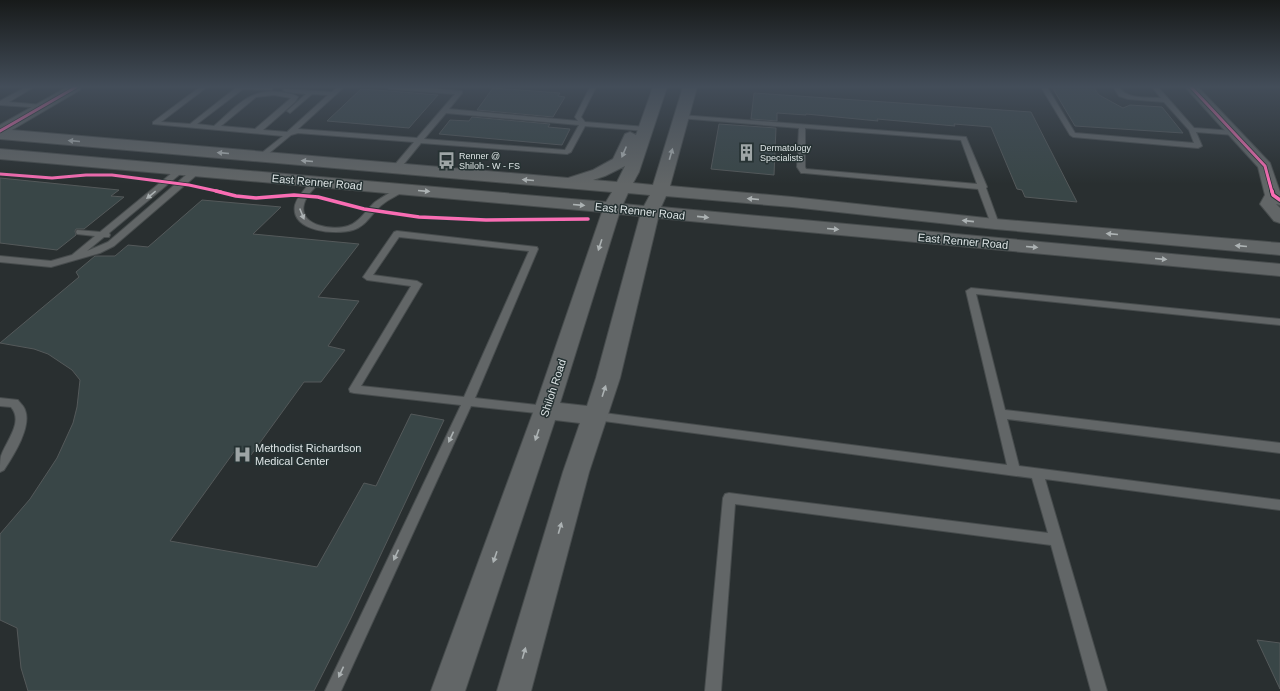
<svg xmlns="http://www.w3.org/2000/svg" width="1280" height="691" viewBox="0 0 1280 691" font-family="Helvetica,sans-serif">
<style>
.building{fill:#394647;stroke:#54595a}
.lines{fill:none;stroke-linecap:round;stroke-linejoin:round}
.service-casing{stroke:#474c4d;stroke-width:2}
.minor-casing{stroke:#474c4d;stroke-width:2}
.secondary-casing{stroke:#474c4d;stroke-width:2}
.service{fill:#626667;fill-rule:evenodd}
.minor{fill:#626667;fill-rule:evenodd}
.secondary{fill:#626667;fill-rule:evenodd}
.cycleway-far1-casing{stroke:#263233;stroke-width:4.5}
.cycleway-casing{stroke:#263233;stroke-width:5.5}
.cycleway-far1{stroke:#f96db3;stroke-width:3}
.cycleway{stroke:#f96db3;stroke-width:3.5}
.oneway{fill:#acb2b3}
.labels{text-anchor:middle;stroke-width:3;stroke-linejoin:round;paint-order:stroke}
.far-poi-label{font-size:9px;fill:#dde4e5;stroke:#263233;text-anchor:start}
.street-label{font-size:11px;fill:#dde4e5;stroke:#263233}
.poi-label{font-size:11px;fill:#dde4e5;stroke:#263233;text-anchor:start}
</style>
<rect width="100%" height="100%" fill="#292f30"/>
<path class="building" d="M1052,87H1093L1099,95L1123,108L1130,105L1162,107L1183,133L1075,126Z
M493,88L560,93L558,96L565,97L553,117L477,110Z
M361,89L402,92L438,95L409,128L327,121Z
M754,93L1031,112L1077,202L1025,197L1022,190L1017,189L991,127L954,124L955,126L877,119L878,121L806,114V115L777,113V121L751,119Z
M472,117L550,124L548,127L570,129L562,145L439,134L450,120L469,121Z
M719,124L776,128L774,175L711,169Z
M0,178L119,190L111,196L124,197L84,229H76L75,231L76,235L57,250L0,243Z
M202,200L281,207L253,234L359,244L318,297L359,301L328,346L345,350L321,382H304L251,455L234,452L170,541L317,567L364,483L376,486L411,414L444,420L351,618L314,691H28L21,668L17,628L0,620V534L30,499L57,458L73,423L77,407L80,380L72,370L48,354L34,349L0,343L79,277L76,272L95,256H115L128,245L148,247Z
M1257,640L1280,643V689Z"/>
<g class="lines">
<defs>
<path id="service" d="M26,87H34L9,102L42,105L45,107L44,108L0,105V101Z
M200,87H207L161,122L190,124L237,87H270L272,88V90L243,89L197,124L214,126C235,108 249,88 280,92C286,93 294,94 298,97L295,102L263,130L287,132L328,95L312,94L290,113L287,111L288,110L306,94L286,92L283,90L284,89L332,92L337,87H344L298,129L417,138L455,94L389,89L386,87H416L462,91V93L449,109L578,121L575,117L590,87H596L581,117L585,122L646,127L649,129L646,131L585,126L571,152L567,154L421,143L399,170H396L392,168L414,142L298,133L291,135L262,159H259V155L283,136L153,124V122ZM274,95L291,98L255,129L221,126L256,97ZM446,113L579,125L565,150L424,139Z
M1041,87H1047L1075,133L1194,143L1189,130L1164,102L1128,99L1119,96L1113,87H1119C1127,100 1147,97 1161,98L1152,87H1158L1194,128L1234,131L1237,133L1234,135L1196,132L1202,146L1198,148L1073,137L1070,135Z
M681,115L966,137L987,187L986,188L999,224L995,226L991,224L978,189L804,173H801L797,167L799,128L679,118L678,117ZM805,128L961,140L977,184L806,169L805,167Z
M178,168H184L185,170L109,233L110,235L109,237H104L87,251L108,242L193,169H199V173L114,246L100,253L51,267L0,262V256L51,261L72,255L95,236L77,234L76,232L77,230L100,232Z
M313,180H319L320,182C314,189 306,195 304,204C298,226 334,231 348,226C360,222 366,210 375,202C381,198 387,194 393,191C398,188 400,186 405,187L406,189C400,195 390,198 383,204C372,212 367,226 353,230C336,235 290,232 295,205C298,195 307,187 313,180Z
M397,231L537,247L538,249L475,398L546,406L550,407L551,410L550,413L546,414L471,406L341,691H325L461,405L354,393L350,392L349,389L411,286L367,280L363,277L394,232ZM399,237L529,251L464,397L361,386L422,284L417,281L373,275Z
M971,288L1280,319V325L976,294L1005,410L1280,443V453L1007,419L1019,466L1280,500V510L1045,479L1107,691H1091L1051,545L735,504L721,691H705L723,498L725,494L729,493L1048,533L1032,478L596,420L592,419L590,416L592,413L596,412L1007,465L966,291Z
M0,398L18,400C20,403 24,406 25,410C32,427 13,456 4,470L0,472C0,467 0,460 1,456C6,441 24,422 11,407L0,406Z"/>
<path id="minor" d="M67,87H82L80,90L5,134L0,135V125Z
M1185,87H1198L1270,163L1280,192V205L1276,204L1280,208V223L1274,221L1260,204L1265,195L1258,167Z"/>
<path id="secondary" d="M653,87H667L639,172L633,183L653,185L683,87H697L670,186L792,197L995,219L1280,243V255L995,229L792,207L666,196L661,207L1280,264V276L658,218L620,378L589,472L531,691H497L563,472L580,423L555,420L465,691H431L534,410L602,212L0,159V149L606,202L612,192L0,139V129L568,178L593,170L613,159L625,134L630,132L636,135ZM625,166L617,182L593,180L605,176ZM628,193L650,195L644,206L623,204ZM619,214L640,216L596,378L587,406L560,403Z"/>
</defs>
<use href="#service" class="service-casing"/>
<use href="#minor" class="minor-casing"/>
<use href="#secondary" class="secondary-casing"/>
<use href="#service" class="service"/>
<use href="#minor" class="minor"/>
<use href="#secondary" class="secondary"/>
<defs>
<path id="cycleway-far1" d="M1191,87L1265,166L1272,192
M0,131L76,87
M0,174L52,178L86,175H112L189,185L221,192"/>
<path id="cycleway" d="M216,191L236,196L256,198L294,195L318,197L364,209L419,217L486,220L588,219
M1272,191L1273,195L1280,200"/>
</defs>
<use href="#cycleway-far1" class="cycleway-far1-casing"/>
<use href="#cycleway" class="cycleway-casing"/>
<use href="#cycleway-far1" class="cycleway-far1"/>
<use href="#cycleway" class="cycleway"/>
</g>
<defs><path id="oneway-solid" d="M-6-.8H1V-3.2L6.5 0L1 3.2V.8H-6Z"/></defs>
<g class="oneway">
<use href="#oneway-solid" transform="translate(74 141) rotate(-175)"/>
<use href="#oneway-solid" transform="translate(624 152) rotate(113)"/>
<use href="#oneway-solid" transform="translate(223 153) rotate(-175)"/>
<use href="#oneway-solid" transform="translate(671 154) rotate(-74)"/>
<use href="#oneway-solid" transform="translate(307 161) rotate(-175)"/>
<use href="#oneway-solid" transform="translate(528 180) rotate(-175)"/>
<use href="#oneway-solid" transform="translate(424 191) rotate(5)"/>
<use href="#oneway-solid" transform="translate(151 195) rotate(141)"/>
<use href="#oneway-solid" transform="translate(753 199) rotate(-175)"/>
<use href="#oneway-solid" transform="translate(579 205) rotate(5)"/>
<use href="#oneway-solid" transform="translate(302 214) rotate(68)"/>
<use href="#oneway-solid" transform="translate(703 217) rotate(6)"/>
<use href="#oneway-solid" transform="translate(968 221) rotate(-174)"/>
<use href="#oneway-solid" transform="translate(833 229) rotate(5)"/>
<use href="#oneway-solid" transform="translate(1112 234) rotate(-175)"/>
<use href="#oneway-solid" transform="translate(600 245) rotate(108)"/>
<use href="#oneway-solid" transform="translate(1241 246) rotate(-175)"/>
<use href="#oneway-solid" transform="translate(1032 247) rotate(5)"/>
<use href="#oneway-solid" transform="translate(1161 259) rotate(5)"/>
<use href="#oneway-solid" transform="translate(604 391) rotate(-72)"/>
<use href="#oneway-solid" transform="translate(537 435) rotate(109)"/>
<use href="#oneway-solid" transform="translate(451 437) rotate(115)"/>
<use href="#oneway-solid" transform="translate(560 528) rotate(-74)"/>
<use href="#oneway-solid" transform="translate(396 555) rotate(115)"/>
<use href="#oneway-solid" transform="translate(495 557) rotate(109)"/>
<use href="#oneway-solid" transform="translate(524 653) rotate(-74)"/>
<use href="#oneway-solid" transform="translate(341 672) rotate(115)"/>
</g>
<linearGradient id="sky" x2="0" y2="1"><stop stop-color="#171a1a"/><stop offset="0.47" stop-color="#434d59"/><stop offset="1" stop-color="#434d59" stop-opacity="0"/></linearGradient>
<rect width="1280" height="184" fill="url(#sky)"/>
<defs>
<symbol id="building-bare" viewBox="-9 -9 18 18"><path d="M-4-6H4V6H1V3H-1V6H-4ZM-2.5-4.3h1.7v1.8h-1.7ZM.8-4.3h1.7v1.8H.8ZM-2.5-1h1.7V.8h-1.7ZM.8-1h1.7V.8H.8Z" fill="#9ea5a6" stroke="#263233" stroke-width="2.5" paint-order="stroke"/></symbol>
<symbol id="bus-bare" viewBox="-9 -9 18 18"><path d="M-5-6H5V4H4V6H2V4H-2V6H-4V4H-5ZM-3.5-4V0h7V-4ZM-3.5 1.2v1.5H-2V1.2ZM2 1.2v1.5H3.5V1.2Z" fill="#9ea5a6" stroke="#263233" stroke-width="2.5" paint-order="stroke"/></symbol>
<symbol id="hospital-bare" viewBox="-9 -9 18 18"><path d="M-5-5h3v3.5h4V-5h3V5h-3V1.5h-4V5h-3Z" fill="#9ea5a6" stroke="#263233" stroke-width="2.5" paint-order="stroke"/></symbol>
</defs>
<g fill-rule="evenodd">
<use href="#building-bare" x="734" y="140" width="25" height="25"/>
<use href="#bus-bare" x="434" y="148" width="25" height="25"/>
<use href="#hospital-bare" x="230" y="442" width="25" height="25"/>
</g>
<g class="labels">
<g class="far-poi-label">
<text x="760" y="151">Dermatology<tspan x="760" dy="10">Specialists</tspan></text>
<text x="459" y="159">Renner @<tspan x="459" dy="10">Shiloh - W - FS</tspan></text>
</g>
<g class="street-label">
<text transform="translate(317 182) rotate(5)" y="4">East Renner Road</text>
<text transform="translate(640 211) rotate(6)" y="4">East Renner Road</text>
<text transform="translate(963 241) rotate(5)" y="4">East Renner Road</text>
<text transform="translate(553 388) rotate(-72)" y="4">Shiloh Road</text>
</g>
<g class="poi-label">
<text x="255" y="452">Methodist Richardson<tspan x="255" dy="13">Medical Center</tspan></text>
</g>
</g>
</svg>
